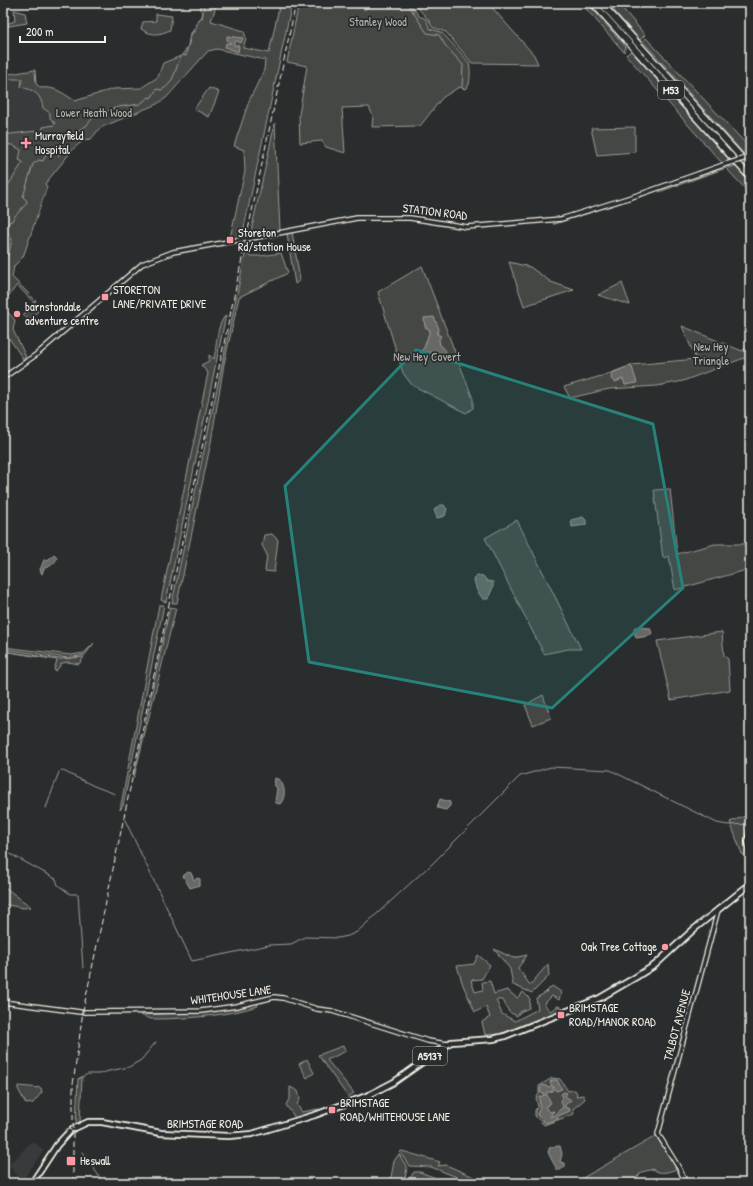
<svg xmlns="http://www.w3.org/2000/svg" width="753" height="1186" viewBox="0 0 753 1186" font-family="'Patrick Hand',sans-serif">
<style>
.built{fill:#373a3a}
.green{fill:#444645;stroke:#9c9c96}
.water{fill:#676866;stroke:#9f9f9a}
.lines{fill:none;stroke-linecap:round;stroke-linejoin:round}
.stream{stroke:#9f9f9a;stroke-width:1}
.minor-casing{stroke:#f4f1e8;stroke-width:6}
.major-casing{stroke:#f4f1e8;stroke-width:8}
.highway-casing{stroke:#f4f1e8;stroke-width:8}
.minor{stroke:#2a2d2e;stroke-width:3.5}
.major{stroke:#2a2d2e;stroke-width:4.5}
.highway{stroke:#2a2d2e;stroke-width:5.5}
.rail{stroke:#f4f1e8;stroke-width:1;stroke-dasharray:6 3;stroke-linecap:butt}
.minor-bridge-casing{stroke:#f4f1e8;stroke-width:6;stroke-linecap:butt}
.minor-bridge{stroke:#2a2d2e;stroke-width:3.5}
.marked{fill:#26827a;fill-opacity:0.2;stroke:#26827a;stroke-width:3;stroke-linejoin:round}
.poi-dot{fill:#ff9aa2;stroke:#2a2d2e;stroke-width:1.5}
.labels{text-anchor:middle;stroke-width:3.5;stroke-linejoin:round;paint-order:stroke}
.shield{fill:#2a2d2e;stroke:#b7b6b0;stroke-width:1}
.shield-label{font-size:11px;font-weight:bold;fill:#f4f1e8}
.park-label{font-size:12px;fill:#b6b5af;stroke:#2a2d2e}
.poi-label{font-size:12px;fill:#f4f1e8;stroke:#2a2d2e;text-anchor:start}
.street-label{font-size:12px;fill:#f4f1e8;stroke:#2a2d2e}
</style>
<rect width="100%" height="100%" fill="#2a2d2e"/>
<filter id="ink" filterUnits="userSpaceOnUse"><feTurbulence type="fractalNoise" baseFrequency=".025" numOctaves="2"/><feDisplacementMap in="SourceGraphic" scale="8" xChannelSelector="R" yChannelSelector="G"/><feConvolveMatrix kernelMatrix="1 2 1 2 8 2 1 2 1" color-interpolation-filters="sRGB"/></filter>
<g filter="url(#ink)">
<path class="built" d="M30,75L40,92L73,104L3,205V77Z
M32,1141L44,1150L22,1181L9,1165Z"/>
<path class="green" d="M200,3H217L211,21L244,31L246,38L243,48L269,53L280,3H292L242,237L230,238L245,171L244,150L234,146L249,101L264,70L265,60L217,49L208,51L166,98L157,104L100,128L91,139L84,140L74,148L45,184L47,187L23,257L14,266L12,277L36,301L34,303L17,285L3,303V189L9,184L23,162L19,160L21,150L12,145L3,144V135L36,131L42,133L43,127L54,125L55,123L50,118V113L43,108C41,94 34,90 21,87L22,79H9L8,77L3,81V75L35,70L36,84L41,88C55,86 64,94 75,101L113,89L141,88L158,77L163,63L181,56L188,47L192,32L202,16L204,7Z
M299,3H410L419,16L426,19L430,29C434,30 438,31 442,33C444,34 468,61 469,63C471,70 470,78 469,85L465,89L459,87L442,98L420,126L372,127L373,116L369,107L342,108L345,153L326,147L322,141L300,143L299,115L307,66L287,62Z
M413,3H488L534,55L538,64L472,63L446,32L432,27L429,20Z
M581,3H587L626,47L624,52Z
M607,3H618L645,35L640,40Z
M14,10L25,13L27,23L3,27V25L15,21Z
M156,14L172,16L170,30C159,35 152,36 141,29L143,22L156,21Z
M646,38L750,148V153L745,155L647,46L642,41Z
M631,51L730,161L722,163L626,55Z
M209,88L219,92L209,117L194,109Z
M275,123L280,230L250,236Z
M635,127V152L597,155L591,128Z
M728,166L729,168L735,166L750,183V194L726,168L659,192L660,190Z
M657,191L555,224H553Z
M292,232L300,280L295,284L287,234Z
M253,240L249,256H261L281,253L288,273L239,297L224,364L211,442L177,603H172L248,241Z
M509,262L530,267L551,282L574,290L524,306Z
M422,266L473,399V408L466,413L412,385L403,373L378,292Z
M622,283L630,305L598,295Z
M32,305L38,311L29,320L23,315Z
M3,307L15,320L13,330L26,357L23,359L9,338L3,333Z
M226,315L166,602L161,600L208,373L201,365L209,361V355L214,359C217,345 216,325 226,315Z
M682,326L742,351L750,344V361L744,358L683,381L657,386L609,389L570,398L564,387L608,374L632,365L696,359Z
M670,489L677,554L715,544H746L750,553V569L675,590L669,556L663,558L654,490Z
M517,520L581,649H568L544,654L485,538Z
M272,534L278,540L274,572L265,571L267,555L262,545L264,535Z
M159,605H164L123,806L120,810Z
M170,607L176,608L134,777Z
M722,632L724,656L728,659L730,690L671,700L657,641Z
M94,643L85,655L68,658L3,649V647L71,655L84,653Z
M3,651L60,659L84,657L79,664L68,662L62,663L56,671L54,670L57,660Z
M543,695L551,718L533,725L525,705Z
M750,814V853L747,839L746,846L748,852L746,855L742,854L730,822Z
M3,886L30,906L31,907L23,908L3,904Z
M494,949L513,958L527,955L518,968L530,985L548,964L549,976L532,993L513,985L510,969Z
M478,955L490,965L482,979L471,980L475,992L483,990L482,982L490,981L494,994L507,990L517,998L523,992L530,999L529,1008L520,1012L517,1016L509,1012L503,1000H496L502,1014L515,1021L538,1009L536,998L545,993L552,986L561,992L559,1000L552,996L544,1004L550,1011L558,1006L564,1009L500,1034L485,1035L482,1022L490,1017L486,1007L475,1012L463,985L457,966L474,964Z
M257,1003L258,1006C225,1016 187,1019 152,1019C149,1019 144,1016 140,1015L216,1011Z
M343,1046L346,1051L327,1060L354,1093L348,1097L318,1055Z
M307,1059L314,1073L307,1078L299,1064Z
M82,1077L80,1122L76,1123L78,1079Z
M552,1078L560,1079L568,1091L575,1090L577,1093L576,1096L583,1095L585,1099L573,1109L574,1114L544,1125L535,1116V1110L538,1107L536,1098L539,1094V1086Z
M18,1086L41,1088L42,1092L33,1103L26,1104L18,1089Z
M290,1087L298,1091L300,1099L297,1105L302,1112L318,1109L322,1111L296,1119L286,1105L290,1097Z
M656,1136L677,1169C668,1172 660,1175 653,1169L642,1172L637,1177L638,1183H574Z
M402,1151L440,1162L438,1166L446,1165L474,1177L499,1183H472L431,1167L409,1166L400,1152Z
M399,1154L407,1168L404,1183H390L394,1161Z
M414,1172H420L436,1178L463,1183H443L416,1179L411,1180V1183H407Z"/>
<path class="water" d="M227,36L243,38L241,43L237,41L234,42V45L239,46L238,52L225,47L226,43H231L227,40Z
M434,317L439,329L437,334L441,336L439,339L440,345C446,349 447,352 446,359L432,357L430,352L421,355L420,352L424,348L430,330L425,327L424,318Z
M629,366L632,367L637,383L625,385L623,379L615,382L611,379L612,373Z
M440,505H444L447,509L445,516L437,518L434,510Z
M583,517L586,520V525L572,527L571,520Z
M54,554L57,557C56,563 50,567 44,568L42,574L40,570L44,560L49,559Z
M477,575L483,576L487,581L493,582V587L488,599H483L477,591L474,580Z
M635,627L650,628L652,633L649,636L636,638L634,631Z
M275,778L280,780C285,788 286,795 281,803L278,804L275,802L277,788L274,785Z
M440,799L450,802V806L446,810L437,808Z
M188,872L191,873L194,880L198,878L200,879V885L190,888L183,876Z
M552,1080H557L562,1089L556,1091L553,1086V1091L546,1093L551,1103L545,1107L549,1112L554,1111L550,1117L556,1115V1113L563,1107L560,1100L563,1097L561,1094L564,1092L567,1093L565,1096L571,1100L565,1105V1108H569L570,1111L558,1116V1119L545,1123L537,1115L540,1107L539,1097L545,1095L540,1092L541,1087L543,1085L549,1087L552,1085L550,1082Z
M560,1146L562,1154L560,1162L565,1163V1167L560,1170H557C554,1163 550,1158 548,1152L550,1147Z"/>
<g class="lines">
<path class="stream" d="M407,3L427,33L439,35L445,45L463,65L462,87
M364,10L372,3
M3,262L9,253L12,239L7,231L9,222L12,221L14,217L26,204L27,201L23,197L33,164L39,160L43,161L48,151H57L58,156L62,153L64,138H72L73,133L86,126L92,119V116L118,107L140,104L149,97L151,98L157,89L161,90C175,85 175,66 182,55L186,56L190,34L195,31L198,19L202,18L203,12L200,10L202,3
M61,770L94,786L115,794
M46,808L59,772
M125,820L192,961L269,945L291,944L305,937L338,938L348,936L357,932L426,869
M3,850L56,879L58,885L70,894H78L83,968
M428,868L520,776L551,767L610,770L717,823L728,825L750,824
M78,1079L88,1074H99L109,1071L129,1067L141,1060L156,1042
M82,1152L104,1183"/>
<defs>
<path id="minor" d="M247,239L357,218H410L467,227L561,219L644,193L726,164
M3,378L37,354L142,264L173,252L244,239
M3,1002L80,1012
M84,1012L201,1011L237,1006L274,997L283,998L317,1009L332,1011L428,1041L447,1044
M686,1183L679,1168L658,1134L718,910"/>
<path id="major" d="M750,832L748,842L750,850
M73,1129L88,1122H102L161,1133L228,1136L252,1134L315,1115L369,1095L394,1082L451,1042L493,1039L505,1036L600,998L636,977L655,965L693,930L750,884
M32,1183L57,1145L69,1132"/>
<path id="highway" d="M593,3L750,177
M601,3L750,167"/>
</defs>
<use href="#minor" class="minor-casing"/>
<use href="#major" class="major-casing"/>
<use href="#highway" class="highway-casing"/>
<use href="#minor" class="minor"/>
<use href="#major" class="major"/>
<use href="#highway" class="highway"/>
<path class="rail" d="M73,1183V1084L83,1011L296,3"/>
<defs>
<path id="minor-bridge" d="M726,164L750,157
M244,239H247"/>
</defs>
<use href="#minor-bridge" class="minor-bridge-casing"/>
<use href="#minor-bridge" class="minor-bridge"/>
</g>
</g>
<path class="marked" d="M416,350L653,424L683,588L552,708L309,662L285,486Z"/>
<g class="poi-dot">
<path d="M24 137h4v4h4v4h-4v4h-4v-4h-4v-4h4z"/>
<rect x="226" y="236" width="8" height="8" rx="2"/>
<rect x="101" y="293" width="8" height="8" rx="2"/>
<circle cx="17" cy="314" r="4"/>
<circle cx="665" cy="947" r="4"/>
<rect x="557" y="1011" width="8" height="8" rx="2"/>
<rect x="328" y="1106" width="8" height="8" rx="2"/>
<rect x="66" y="1156" width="10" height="10" rx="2"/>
</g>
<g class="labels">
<g class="shield">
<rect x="658" y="81" width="26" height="18" rx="3"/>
<rect x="413" y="1047" width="34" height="18" rx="3"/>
</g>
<g class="shield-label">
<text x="671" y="94">M53</text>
<text x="430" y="1060">A5137</text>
</g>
<g class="park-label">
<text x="378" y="26">Stanley Wood</text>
<text x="94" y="117">Lower Heath Wood</text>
<text x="711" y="351">New Hey<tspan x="711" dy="14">Triangle</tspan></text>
<text x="427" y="361">New Hey Covert</text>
</g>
<g class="poi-label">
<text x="35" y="140">Murrayfield<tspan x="35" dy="14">Hospital</tspan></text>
<text x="238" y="237">Storeton<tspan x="238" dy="14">Rd/station House</tspan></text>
<text x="113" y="294">STORETON<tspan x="113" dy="14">LANE/PRIVATE DRIVE</tspan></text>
<text x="25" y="311">barnstondale<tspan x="25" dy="14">adventure centre</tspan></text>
<text x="657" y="951" text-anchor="end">Oak Tree Cottage</text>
<text x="569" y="1012">BRIMSTAGE<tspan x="569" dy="14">ROAD/MANOR ROAD</tspan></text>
<text x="340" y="1107">BRIMSTAGE<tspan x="340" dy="14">ROAD/WHITEHOUSE LANE</tspan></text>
<text x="80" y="1165">Heswall</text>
</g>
<g class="street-label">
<text transform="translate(435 212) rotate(7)" y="4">STATION ROAD</text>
<text transform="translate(231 995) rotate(-8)" y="4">WHITEHOUSE LANE</text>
<text transform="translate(677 1025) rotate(-75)" y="4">TALBOT AVENUE</text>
<text x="205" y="1128">BRIMSTAGE ROAD</text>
</g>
</g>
<rect width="753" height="1186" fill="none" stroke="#2a2d2e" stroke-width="16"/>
<rect x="8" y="8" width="737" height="1170" fill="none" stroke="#f4f1e8" stroke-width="1.5" filter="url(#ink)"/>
<path d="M20 36v6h85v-6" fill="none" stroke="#f4f1e8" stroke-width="2"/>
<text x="26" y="36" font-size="12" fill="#f4f1e8" stroke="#2a2d2e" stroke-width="3" paint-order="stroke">200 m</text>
</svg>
